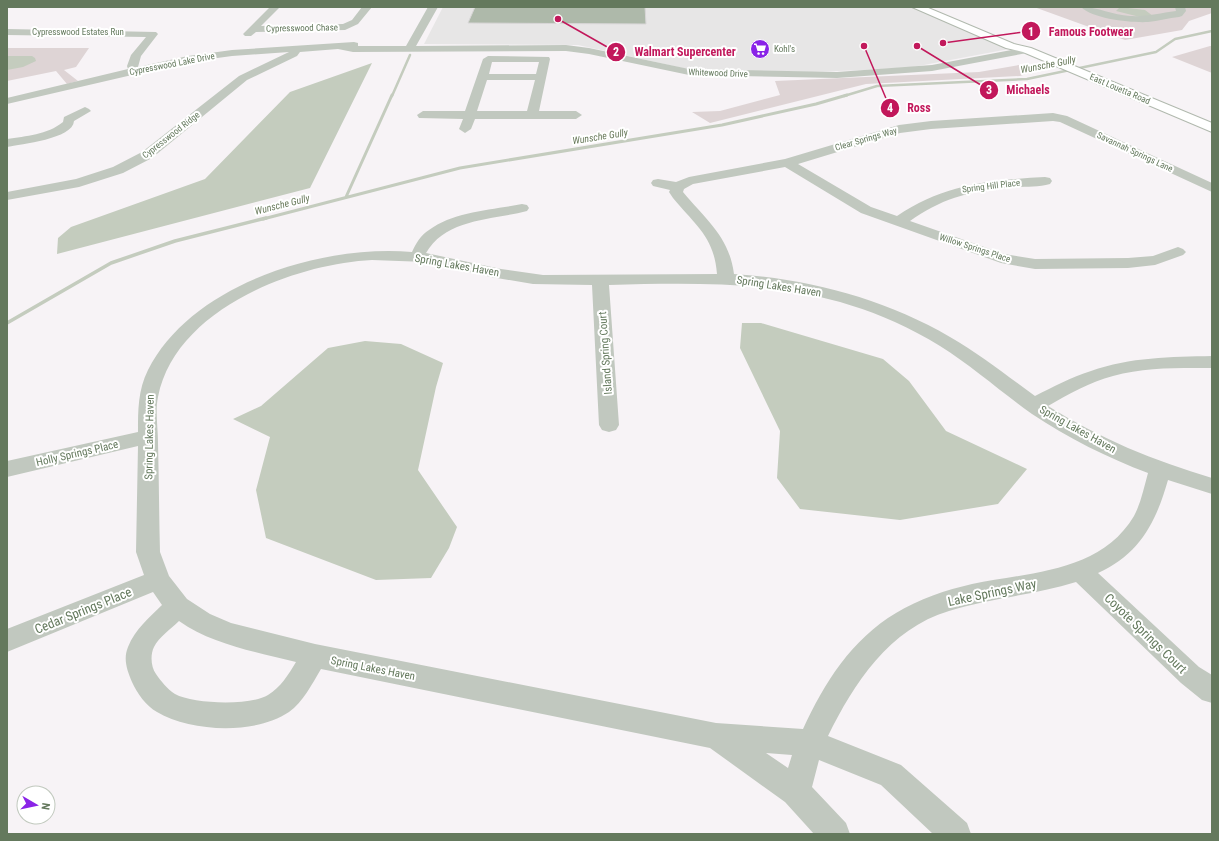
<svg xmlns="http://www.w3.org/2000/svg" width="1219" height="841" viewBox="0 0 1219 841" font-family="'Roboto Condensed',sans-serif">
<style>
.built{fill:#e7e6e6}
.green{fill:#ded4d5}
.water{fill:#c4ccbe}
.lines{fill:none;stroke-linecap:round;stroke-linejoin:round}
.stream-far2{stroke:#c4ccbe;stroke-width:2.5}
.stream-far1{stroke:#c4ccbe;stroke-width:3}
.stream{stroke:#c4ccbe;stroke-width:3.5}
.building{fill:#aeb9aa;stroke:#d8d6d7}
.major-casing{stroke:#b1b9ae;stroke-width:2}
.minor{fill:#c1c8bf;fill-rule:evenodd}
.major{fill:#fff;fill-rule:evenodd}
.labels{text-anchor:middle;stroke-width:4;stroke-linejoin:round;paint-order:stroke}
.far-street-label{font-size:9px;fill:#64795d;stroke:#fff}
.far-poi-label{font-size:9px;fill:#64795d;stroke:#fff;text-anchor:start}
.far-water-label{font-size:10px;font-style:italic;fill:#697a5b;stroke:#fff}
.street-label{font-size:11px;fill:#64795d;stroke:#fff}
.near-street-label{font-size:13px;fill:#64795d;stroke:#fff}
.leader{fill:none;stroke:#c2185b;stroke-width:1.5}
.callout-dot{fill:#c2185b;stroke:#fff;stroke-width:1.5}
.mark-label{font-size:12px;text-anchor:middle;font-weight:bold;fill:#fff}
.callout-label{font-size:12px;text-anchor:middle;font-weight:bold;fill:#c2185b;stroke:#fff;stroke-width:4;stroke-linejoin:round;paint-order:stroke}
</style>
<rect width="100%" height="100%" fill="#f7f3f6"/>
<path class="built" d="M443,7H912L1009,49L913,67L864,70L812,72L692,70L578,45L424,44Z"/>
<path class="green" d="M1034,7H1212V13L1189,21L1182,30L1125,40Z
M1212,46V73L1172,57L1210,46Z
M7,48H89L76,67L64,70L78,81L67,84L56,71L7,81Z
M1019,65L1035,71L1020,76L866,84L710,123L692,112L720,111L780,95L775,81L979,72Z"/>
<path class="water" d="M1120,7L1145,10L1153,16H1136L1116,11Z
M7,56H32L35,58L36,61L23,67L7,70Z
M372,63L310,188L57,254L58,238L71,227L205,179L290,92Z
M742,323H761L883,359L909,381L946,431L1027,469L998,504L900,520L800,509L777,478L780,431L740,348Z
M365,341L401,344L443,363L436,387L418,470L457,527L449,548L431,578L376,580L266,538L256,490L270,437L233,419L261,406L328,348Z"/>
<g class="lines">
<path class="stream-far2" d="M392,96L410,55
M844,96L877,86L1027,79L1156,52L1175,39L1212,31"/>
<path class="stream-far1" d="M346,197L392,95
M263,219L460,168L722,125L816,104L847,95"/>
<path class="stream" d="M7,323L111,263L175,241L266,218"/>
</g>
<path class="building" d="M475,7H645L646,24L468,23Z"/>
<g class="lines">
<defs>
<path id="major" d="M912,7H926L1014,44L1031,48L1212,123V132L1023,52L1006,48Z"/>
</defs>
<use href="#major" class="major-casing"/>
<path class="minor" d="M270,7H280L261,26L343,24L352,20L362,7H372L358,24L345,30L256,32L251,36H245L243,34Z
M428,7H438L416,46L566,45L589,48L689,69L837,72L932,65L1027,47L1032,50L1027,53L932,71L837,78L689,75L589,54L566,51L353,52L338,49L300,52L297,56L247,80L152,158L123,173L79,187L7,200V192L76,179L113,167L142,152L239,76L289,52L232,56L188,62L7,104V98L128,69L127,66L131,55L146,37L7,35V29L156,32L158,34L141,56L138,67L188,56L232,50L354,42L358,43V46H406Z
M1081,7C1098,7 1113,15 1130,16C1146,17 1160,13 1176,11L1175,7H1185L1186,11L1182,16L1179,17C1169,18 1158,21 1148,22C1132,23 1093,19 1081,7Z
M488,56L549,57L550,59L539,111H576L582,115L576,119H475L471,129L465,133L459,129L463,119L419,118L417,115L423,111H465L483,59ZM492,62H539L536,74H489ZM487,80H535L527,111H477Z
M85,107L89,109L91,111L74,121C73,139 21,144 7,147V139C26,136 47,135 63,122L64,117Z
M1053,113L1067,116L1212,183V192L1060,122L1053,121L931,129L900,133L798,164L871,207L897,216C944,184 990,180 1045,177L1050,178L1052,181L1050,184C1035,188 1019,186 1004,188C969,191 939,200 910,221L1004,254L1035,259L1128,258L1153,256L1178,247L1183,249L1186,252L1183,255L1155,265L1128,268L1035,269L1001,263L861,213L785,167L693,184L684,189L683,192C706,220 729,236 734,274C809,279 885,299 950,337C980,354 1007,376 1035,396C1053,387 1071,377 1091,371C1130,357 1171,357 1212,356V368C1179,368 1145,367 1113,376C1090,382 1069,394 1048,406C1098,438 1155,461 1212,478V494L1168,480C1156,522 1140,554 1098,573L1199,667L1212,675V703L1202,700L1181,683L1076,582C1034,595 990,598 949,611C889,629 854,683 828,736L901,765L967,823L971,834H933L881,785L819,760L812,787L846,823L850,834H814L785,802L710,748L321,669C312,684 303,702 289,712C255,735 191,732 157,712C146,706 137,693 132,682C127,670 123,659 128,647C135,629 149,618 162,605L153,592L7,652V629L144,575L136,552L138,446L7,477V461L138,432C138,410 138,390 148,370C191,284 322,244 412,252C416,243 421,235 429,230C454,211 492,210 522,204L527,205L529,208L527,211C493,220 446,218 426,253L501,269L543,275L717,274C714,236 695,225 673,198L669,192L670,190L653,186L651,183L653,180L658,179L676,182L689,177L785,159L899,125L931,121ZM372,260L426,262L491,277L533,284L592,285L599,425L602,430L609,432L616,430L619,425L609,285C729,282 832,280 940,346C972,366 1001,392 1032,414C1068,438 1108,458 1148,473C1144,487 1141,503 1134,516C1100,573 1029,572 972,584C946,590 919,599 896,613C852,639 824,683 803,729L716,723L315,644L231,623L210,614L187,599L169,576L160,552C159,516 159,479 158,443C158,428 155,411 158,397C175,310 293,264 372,260ZM179,621C213,645 257,652 296,662C289,674 280,688 268,695C250,706 193,704 175,694C167,689 161,681 156,674C151,667 150,655 154,647C159,637 171,629 179,621ZM766,753L792,755L788,768Z"/>
<use href="#major" class="major"/>
</g>
<defs>
<symbol id="supermarket-disc" viewBox="-11 -11 22 22"><circle r="9.5" fill="#8a23e7" stroke="#fff"/><path d="M-6-5.5h2.5l.6 2H6L4.5 2H-2.5L-4.4-4H-6ZM-1.5 3.2a1.3 1.3 0 1 0 .1 0ZM3 3.2a1.3 1.3 0 1 0 .1 0Z" fill="#fff"/></symbol>
</defs>
<g fill-rule="evenodd">
<use href="#supermarket-disc" x="749" y="38" width="22" height="22"/>
</g>
<g class="labels">
<g class="far-street-label">
<text transform="translate(302 28) rotate(-1)" y="3">Cypresswood Chase</text>
<text x="78" y="35">Cypresswood Estates Run</text>
<text transform="translate(172 64) rotate(-11)" y="3">Cypresswood Lake Drive</text>
<text transform="translate(718 73) rotate(2)" y="3">Whitewood Drive</text>
<text transform="translate(1120 89) rotate(23)" y="3">East Louetta Road</text>
<text transform="translate(171 135) rotate(-38)" y="3">Cypresswood Ridge</text>
<text transform="translate(866 139) rotate(-16)" y="3">Clear Springs Way</text>
<text transform="translate(1135 152) rotate(25)" y="3">Savannah Springs Lane</text>
<text transform="translate(991 186) rotate(-7)" y="3">Spring Hill Place</text>
<text transform="translate(975 248) rotate(18)" y="3">Willow Springs Place</text>
</g>
<g class="far-poi-label">
<text x="774" y="52">Kohl's</text>
</g>
<g class="far-water-label">
<text transform="translate(1048 64) rotate(-11)" y="4">Wunsche Gully</text>
<text transform="translate(600 136) rotate(-9)" y="4">Wunsche Gully</text>
<text transform="translate(282 204) rotate(-14)" y="4">Wunsche Gully</text>
</g>
<g class="street-label">
<text transform="translate(457 265) rotate(10)" y="4">Spring Lakes Haven</text>
<text transform="translate(779 286) rotate(9)" y="4">Spring Lakes Haven</text>
<text transform="translate(605 353) rotate(-94)" y="4">Island Spring Court</text>
<text transform="translate(1078 429) rotate(29)" y="4">Spring Lakes Haven</text>
<text transform="translate(149 437) rotate(-89)" y="4">Spring Lakes Haven</text>
<text transform="translate(77 453) rotate(-13)" y="4">Holly Springs Place</text>
<text transform="translate(373 668) rotate(11)" y="4">Spring Lakes Haven</text>
</g>
<g class="near-street-label">
<text transform="translate(992 592) rotate(-12)" y="5">Lake Springs Way</text>
<text transform="translate(83 610) rotate(-22)" y="5">Cedar Springs Place</text>
<text transform="translate(1146 633) rotate(44)" y="5">Coyote Springs Court</text>
</g>
</g>
<path class="leader" d="M943 43L1031 31M558 19L616 52M917 46L989 90M864 46L890 108"/>
<g class="callout-dot">
<circle cx="943" cy="43" r="4"/>
<circle cx="558" cy="19" r="4"/>
<circle cx="917" cy="46" r="4"/>
<circle cx="864" cy="46" r="4"/>
<circle cx="1031" cy="31" r="10"/>
<circle cx="616" cy="52" r="10"/>
<circle cx="989" cy="90" r="10"/>
<circle cx="890" cy="108" r="10"/>
</g>
<g class="mark-label">
<text x="1031" y="36">1</text>
<text x="616" y="56">2</text>
<text x="989" y="94">3</text>
<text x="890" y="112">4</text>
</g>
<g class="callout-label">
<text x="1091" y="36">Famous Footwear</text>
<text x="685" y="56">Walmart Supercenter</text>
<text x="1028" y="94">Michaels</text>
<text x="919" y="112">Ross</text>
</g>
<rect width="1219" height="841" fill="none" stroke="#64795d" stroke-width="16"/>
<g transform="translate(36 805) rotate(99)"><circle r="19" fill="#ffffff" stroke="#c1c9be"/>
<path d="M0-3L7 15L0 10L-7 15Z" fill="#8a23e7"/>
<text y="-6" font-size="11" font-weight="bold" text-anchor="middle" fill="#64795d">N</text>
</g>
</svg>
